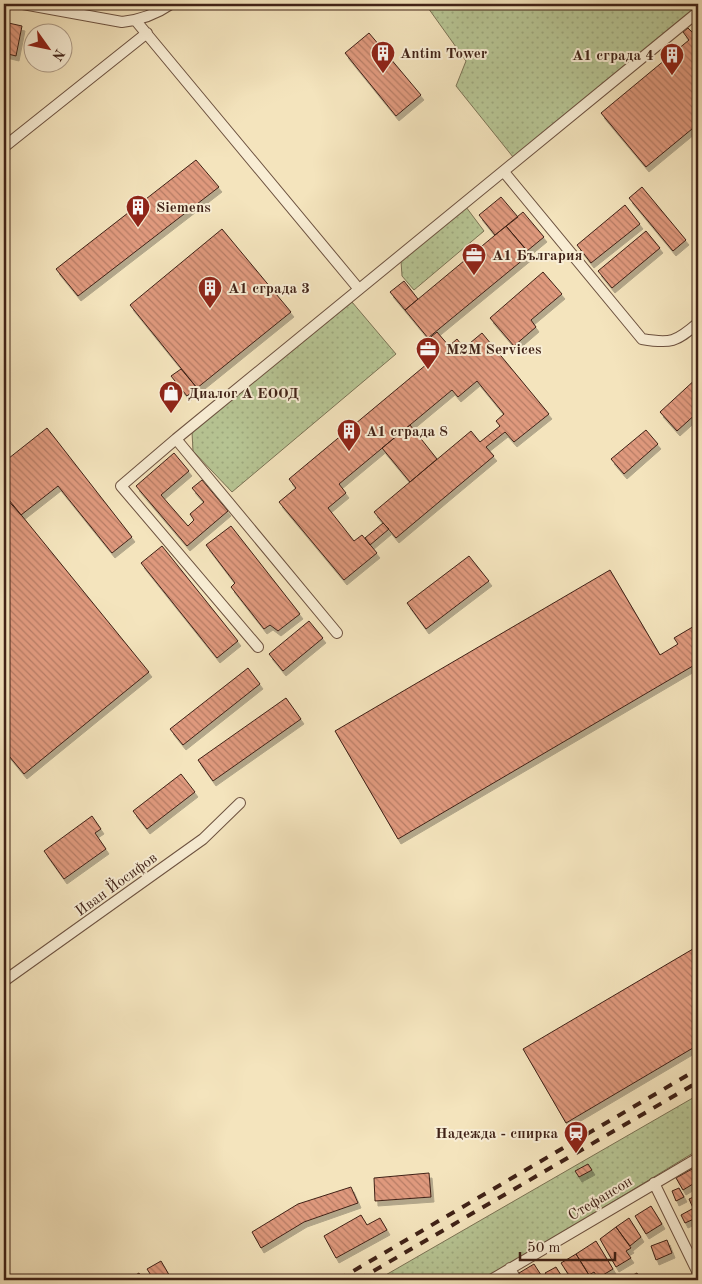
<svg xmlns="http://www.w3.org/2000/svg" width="702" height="1284" viewBox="0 0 702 1284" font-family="'Old Standard TT',serif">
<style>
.green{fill:url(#green-dots);stroke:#7c7456}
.building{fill:url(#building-back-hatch);stroke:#402217;filter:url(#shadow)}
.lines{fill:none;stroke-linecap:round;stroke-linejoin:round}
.street-casing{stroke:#6d5240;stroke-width:12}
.street{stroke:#f8edd4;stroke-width:10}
.rail{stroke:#402217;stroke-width:4;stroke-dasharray:9 9;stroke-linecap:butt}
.labels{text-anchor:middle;stroke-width:4;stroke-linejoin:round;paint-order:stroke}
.poi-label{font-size:15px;font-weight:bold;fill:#402217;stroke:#f8edd4;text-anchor:start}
.street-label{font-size:15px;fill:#402217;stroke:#f8edd4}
</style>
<defs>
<pattern id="green-dots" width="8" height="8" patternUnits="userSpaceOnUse" patternTransform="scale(1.25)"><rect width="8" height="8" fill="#b7c594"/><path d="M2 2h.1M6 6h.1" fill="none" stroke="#9ea97f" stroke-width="1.8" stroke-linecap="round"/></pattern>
<pattern id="building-back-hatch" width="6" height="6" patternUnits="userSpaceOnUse" patternTransform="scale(1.25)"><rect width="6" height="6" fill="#df997d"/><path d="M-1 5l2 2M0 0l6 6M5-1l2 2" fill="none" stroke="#b67c65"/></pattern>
<filter id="shadow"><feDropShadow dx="3" dy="5" stdDeviation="0" flood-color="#0004"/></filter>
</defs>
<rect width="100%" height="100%" fill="#f4e4bd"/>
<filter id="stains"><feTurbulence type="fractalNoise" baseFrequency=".004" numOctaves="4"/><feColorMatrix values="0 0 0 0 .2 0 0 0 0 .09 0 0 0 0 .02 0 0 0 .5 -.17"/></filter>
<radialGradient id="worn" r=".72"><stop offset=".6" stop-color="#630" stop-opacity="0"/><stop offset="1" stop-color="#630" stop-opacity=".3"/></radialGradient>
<path class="green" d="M428,4H698V19L513,157L456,86L466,61L426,5Z
M466,207L484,231L414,290L402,276L401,261Z
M352,302L396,354L232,492L193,451L192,432Z
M698,1095V1150L485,1280H377Z"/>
<path class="building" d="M4,22L22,26L16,56L4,53Z
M688,28L694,34L698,30V124L646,167L601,113L689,40L683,32Z
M369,33L421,95L396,116L345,53Z
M196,160L219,187L78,296L56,269Z
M642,187L686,240L673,251L629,198Z
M501,197L518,217L495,235L479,215Z
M625,205L640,224L591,263L577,245Z
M523,212L544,237L527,251L506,226Z
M506,226L530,254L428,338L405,310Z
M222,229L291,312L197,388L130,305Z
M646,231L660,248L612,288L598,271Z
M543,272L562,294L531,320L536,327L514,346L490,318Z
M404,281L418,299L405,310L390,292Z
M437,332L449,346L457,339L464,348L482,333L549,414L514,442L505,432L486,447L494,456L396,538L374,512L471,431L480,442L500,426L496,421L504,414L477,381L458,397L452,390L339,484L346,493L328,508L354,541L362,535L377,553L344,580L279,502L296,488L289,479L439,354L427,340Z
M181,369L197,388L187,396L171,376Z
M698,377V412L677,431L660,412Z
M410,425L437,459L410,482L382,448Z
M47,428L132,537L112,553L58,486L21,515L4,496V462Z
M646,430L658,444L624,474L611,459Z
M174,453L189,471L161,495L188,526L194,520L190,514L204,502L192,488L202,480L228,511L187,546L136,486Z
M5,495L149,672L24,774L4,750Z
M383,523L389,529L370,545L365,538Z
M231,526L300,614L278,631L270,625L264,629L231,587L235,583L206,545Z
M162,546L238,641L217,658L141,563Z
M469,556L489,581L426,629L407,603Z
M610,570L660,655L678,644L674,638L696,625L698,630V663L398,839L335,731Z
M309,621L323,638L283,671L269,654Z
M248,668L260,684L183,745L170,729Z
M286,698L301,719L213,781L198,760Z
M181,774L195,792L147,829L133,811Z
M92,816L101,829L95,833L106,849L64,879L44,851Z
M698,946V1045L566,1123L523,1049Z
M588,1164L592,1170L579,1177L575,1171Z
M692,1169L698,1181L683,1190L676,1178Z
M429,1173L431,1197L375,1201L374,1178Z
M351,1187L358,1203L304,1222L261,1248L252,1232L298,1204Z
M679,1188L684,1197L676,1201L672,1191Z
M698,1189V1206L693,1208L689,1199L698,1195L696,1191Z
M651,1206L662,1224L646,1234L635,1216Z
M692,1209L696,1218L685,1223L681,1215Z
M361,1215L367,1225L380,1218L387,1230L336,1258L324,1236Z
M629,1218L641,1237L630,1246L616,1227Z
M616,1227L631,1248L626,1251L631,1258L616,1267L600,1239Z
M667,1240L672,1253L656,1260L651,1246Z
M596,1241L613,1269L598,1278L594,1272L589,1275L576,1254Z
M576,1254L589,1275L580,1280H572L561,1263Z
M161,1261L172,1280H154L147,1269Z
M534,1264L541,1275L533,1280H523L519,1273Z
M556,1267L564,1280H550L545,1273Z
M139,1273L143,1280H127Z
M637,1273L641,1280H628L627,1278Z"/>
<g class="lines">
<defs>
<path id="street" d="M23,4L122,22C141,20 155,15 171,4
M136,21L358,288
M4,147L147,33
M504,172L642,339C671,344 676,342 698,323
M176,439L121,486L258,647
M337,633L176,439L698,12
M4,981L203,839L240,803
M654,1183L698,1273
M510,1268L516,1280
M491,1280L698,1158"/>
</defs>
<use href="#street" class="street-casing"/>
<use href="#street" class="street"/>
<path class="rail" d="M338,1280L698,1069
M358,1280L698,1082"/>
</g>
<defs>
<symbol id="building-pin" viewBox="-11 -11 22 30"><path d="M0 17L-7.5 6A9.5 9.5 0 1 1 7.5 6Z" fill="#8f2418" stroke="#f8edd4"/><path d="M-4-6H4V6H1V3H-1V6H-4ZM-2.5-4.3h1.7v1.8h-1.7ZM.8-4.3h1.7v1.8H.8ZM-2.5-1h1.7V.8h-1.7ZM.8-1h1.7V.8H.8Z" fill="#fff"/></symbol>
<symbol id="office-pin" viewBox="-11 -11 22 30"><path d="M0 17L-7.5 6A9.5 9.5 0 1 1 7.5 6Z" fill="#8f2418" stroke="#f8edd4"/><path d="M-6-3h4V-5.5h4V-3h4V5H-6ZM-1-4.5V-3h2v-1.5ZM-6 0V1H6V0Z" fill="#fff"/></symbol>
<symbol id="shop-pin" viewBox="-11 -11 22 30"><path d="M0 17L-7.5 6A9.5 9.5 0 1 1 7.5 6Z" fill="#8f2418" stroke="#f8edd4"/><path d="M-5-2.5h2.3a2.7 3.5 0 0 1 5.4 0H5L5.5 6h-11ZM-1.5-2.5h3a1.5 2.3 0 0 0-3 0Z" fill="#fff"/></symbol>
<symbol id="station-pin" viewBox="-11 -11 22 30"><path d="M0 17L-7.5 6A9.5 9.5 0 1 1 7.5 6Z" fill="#8f2418" stroke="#f8edd4"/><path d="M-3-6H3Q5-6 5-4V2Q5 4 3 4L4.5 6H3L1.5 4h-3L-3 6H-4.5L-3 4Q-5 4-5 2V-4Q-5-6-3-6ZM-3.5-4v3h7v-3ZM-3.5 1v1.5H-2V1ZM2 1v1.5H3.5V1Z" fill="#fff"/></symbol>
</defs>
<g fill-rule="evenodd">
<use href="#building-pin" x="369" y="39" width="28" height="38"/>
<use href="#building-pin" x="658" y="41" width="28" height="38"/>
<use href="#building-pin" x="124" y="193" width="28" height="38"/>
<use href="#office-pin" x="460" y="241" width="28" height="38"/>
<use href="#building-pin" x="196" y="274" width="28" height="38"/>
<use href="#office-pin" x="414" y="335" width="28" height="38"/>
<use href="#shop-pin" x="157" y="379" width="28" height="38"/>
<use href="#building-pin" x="335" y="417" width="28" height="38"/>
<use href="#station-pin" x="562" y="1119" width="28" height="38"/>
</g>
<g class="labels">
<g class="poi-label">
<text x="400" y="58">Antim Tower</text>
<text x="654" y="60" text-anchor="end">А1 сграда 4</text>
<text x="156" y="212">Siemens</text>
<text x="492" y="260">А1 България</text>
<text x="228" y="293">А1 сграда 3</text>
<text x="446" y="354">M2M Services</text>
<text x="188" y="398">Диалог А ЕООД</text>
<text x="366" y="436">А1 сграда 8</text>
<text x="558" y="1138" text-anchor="end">Надежда - спирка</text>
</g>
<g class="street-label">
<text transform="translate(116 884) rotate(-36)" y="5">Иван Йосифов</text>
<text transform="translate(600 1198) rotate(-31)" y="5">Стефансон</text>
</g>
</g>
<rect width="702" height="1284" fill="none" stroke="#f4e4bd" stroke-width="20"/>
<rect x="5" y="5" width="692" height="1274" fill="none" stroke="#402217" stroke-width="2.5"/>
<rect x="10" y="10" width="682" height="1264" fill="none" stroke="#402217"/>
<g transform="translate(48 48) rotate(123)"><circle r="24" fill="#f8edd4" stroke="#ae9c88"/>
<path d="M0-4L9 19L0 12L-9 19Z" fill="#8f2418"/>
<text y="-8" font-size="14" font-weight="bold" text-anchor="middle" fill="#402217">N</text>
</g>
<path d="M520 1252v8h95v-8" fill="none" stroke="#402217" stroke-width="2.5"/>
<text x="527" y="1252" font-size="15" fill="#402217" stroke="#f8edd4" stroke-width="4" paint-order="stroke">50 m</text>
<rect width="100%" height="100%" filter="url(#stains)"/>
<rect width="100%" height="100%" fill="url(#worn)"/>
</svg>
